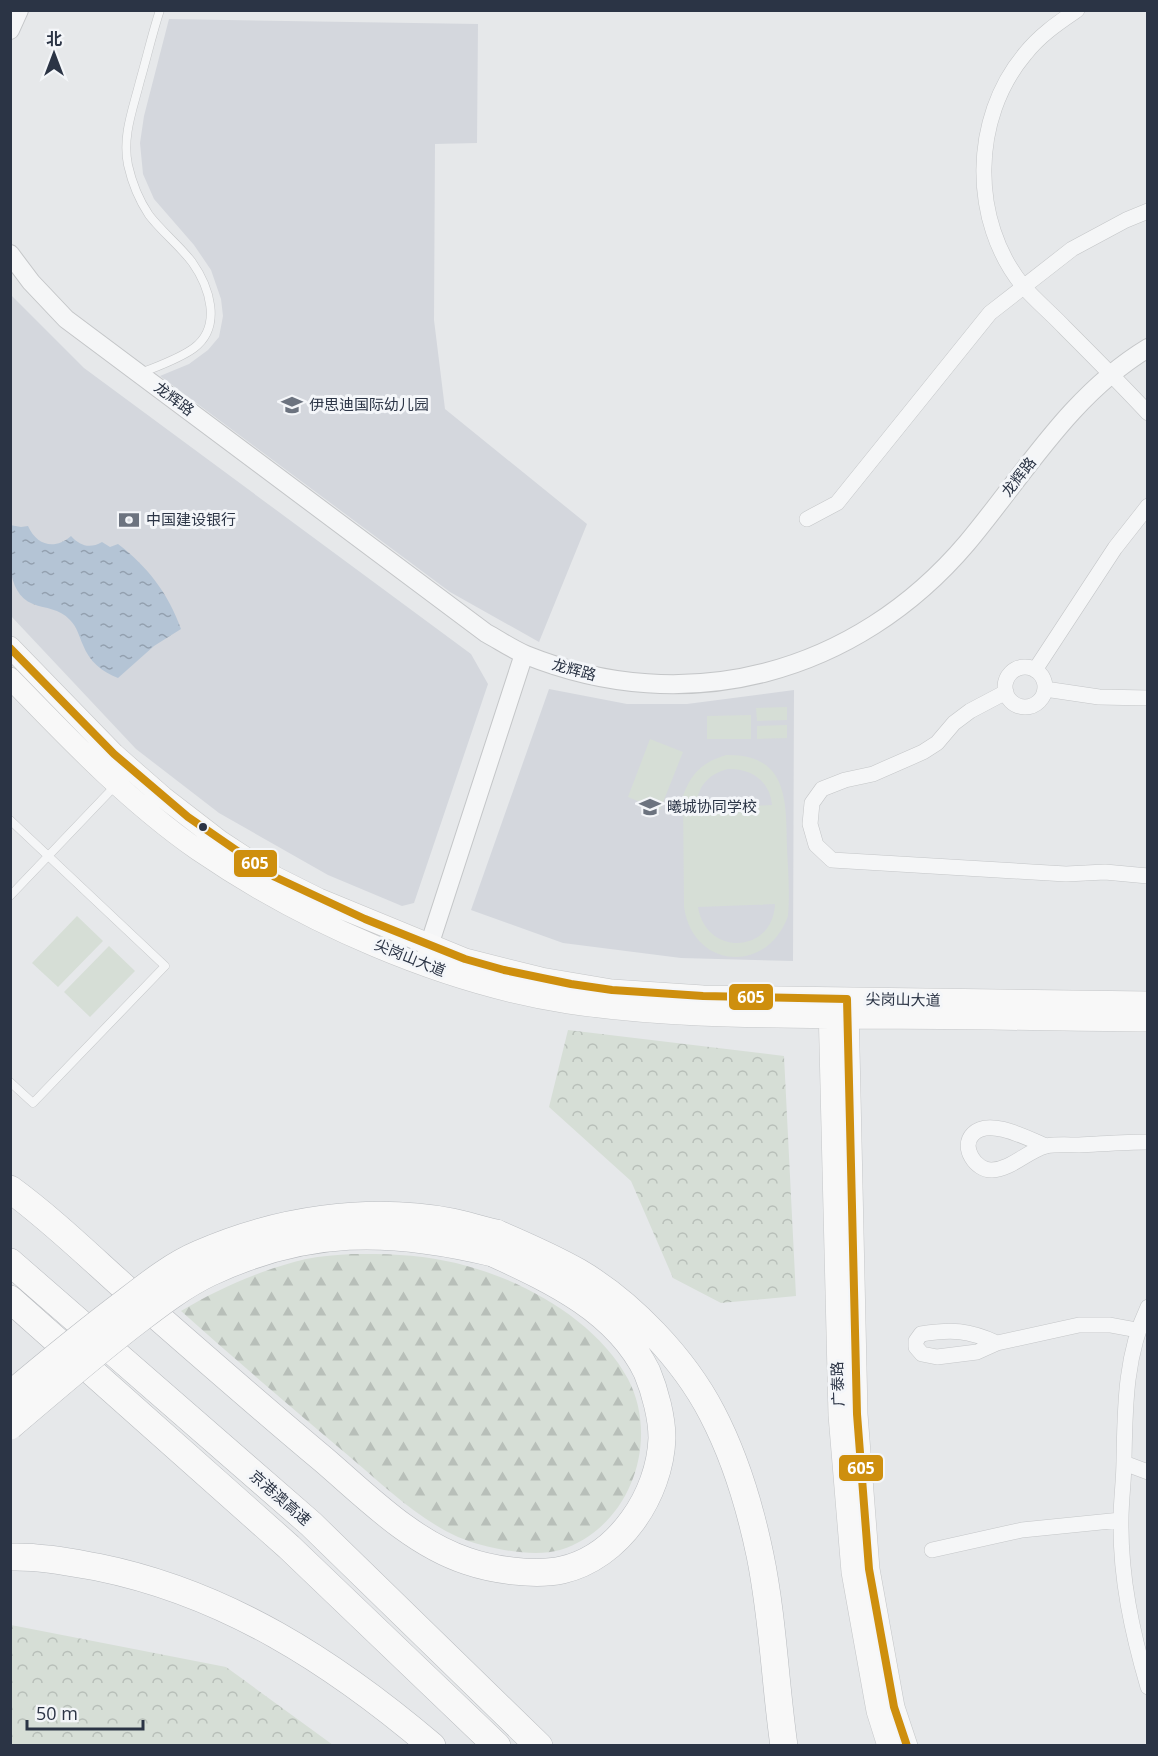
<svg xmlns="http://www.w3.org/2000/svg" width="1158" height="1756" viewBox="0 0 1158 1756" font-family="'Open Sans','Noto Sans SC',sans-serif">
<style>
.built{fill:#d4d7dd}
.forest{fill:url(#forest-firs)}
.park{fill:url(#park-crowns)}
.garden{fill:#d6ded6;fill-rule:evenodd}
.water{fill:url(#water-ripples)}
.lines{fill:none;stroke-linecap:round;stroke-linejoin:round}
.service-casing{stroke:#c4c6c8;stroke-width:9}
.minor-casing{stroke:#c4c6c8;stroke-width:16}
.tertiary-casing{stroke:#c4c6c8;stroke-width:20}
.secondary-casing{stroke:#c4c6c8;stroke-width:22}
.motorway-casing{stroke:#b8bbbf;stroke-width:28}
.service{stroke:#f5f6f7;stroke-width:8}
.minor{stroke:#f5f6f7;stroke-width:15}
.tertiary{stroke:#f5f6f7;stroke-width:18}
.secondary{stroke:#f8f8f8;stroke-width:21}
.motorway{stroke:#f8f8f8;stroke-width:27}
.motorway-bridge-casing{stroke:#b8bbbf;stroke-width:28;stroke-linecap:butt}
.motorway-bridge{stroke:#f8f8f8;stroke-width:27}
.bus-1-casing{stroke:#f4f6f9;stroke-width:12}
.bus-1{stroke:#ce8f0e;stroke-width:8}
.bus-dot{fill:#2b3445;stroke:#f4f6f9;stroke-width:2}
.labels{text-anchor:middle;stroke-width:6;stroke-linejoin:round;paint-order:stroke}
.street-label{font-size:15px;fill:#2b3445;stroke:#f4f6f9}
.poi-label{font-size:15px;fill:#2b3445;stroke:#f4f6f9;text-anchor:start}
.line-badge{stroke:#f4f6f9;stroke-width:2}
.badge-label{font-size:16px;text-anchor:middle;font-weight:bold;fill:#fff}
</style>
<defs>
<pattern id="forest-firs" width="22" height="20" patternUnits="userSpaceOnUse" patternTransform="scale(1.5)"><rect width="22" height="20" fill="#d6ded6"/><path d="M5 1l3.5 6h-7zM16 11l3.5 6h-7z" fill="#b8bfb9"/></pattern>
<pattern id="park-crowns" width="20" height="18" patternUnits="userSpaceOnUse" patternTransform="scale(1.5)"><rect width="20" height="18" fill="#d6ded6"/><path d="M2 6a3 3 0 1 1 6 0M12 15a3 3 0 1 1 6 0" fill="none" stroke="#b8bfb9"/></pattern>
<pattern id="water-ripples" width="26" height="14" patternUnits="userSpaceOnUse" patternTransform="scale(1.5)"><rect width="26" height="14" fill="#b4c4d5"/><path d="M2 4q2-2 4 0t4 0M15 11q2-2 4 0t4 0" fill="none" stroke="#93a0af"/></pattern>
</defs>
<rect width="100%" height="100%" fill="#e6e8ea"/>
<path class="built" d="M169,19L478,24L477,143L435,144L434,320L445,409L587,524L539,642L450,592L160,376L189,364L208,350L219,337L223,316L221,299L211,270L194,245L154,199L143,174L140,143L144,116Z
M10,294L84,368L471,654L488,684L414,903L402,906L328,875L219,813L136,749L11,616Z
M549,689L627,704H687L794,690L793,961L681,958L563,943L471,910Z"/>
<path class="forest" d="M352,1254C384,1254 415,1254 446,1261C513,1274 595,1317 628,1379C661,1442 629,1529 560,1550C532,1558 484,1548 458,1537C418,1519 383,1485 350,1457C293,1409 237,1361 181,1311C221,1287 261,1270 306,1259C321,1256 337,1255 352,1254Z"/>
<path class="park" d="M568,1030L784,1056L796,1296L721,1303L673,1278L631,1181L549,1107Z
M11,1625L226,1667L333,1745H11Z"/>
<path class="garden" d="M787,707V720L757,721L756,708Z
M751,715V739H707V716Z
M787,725V738L757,739V726Z
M650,739L683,752L660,810L628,797Z
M726,755C788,754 786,800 787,847C788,870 790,893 788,916C767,975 693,969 684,907L683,796C691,773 703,762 726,755ZM728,769C751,768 770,781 772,805L696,808C697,787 708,774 728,769ZM775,904C773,954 706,957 698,907Z
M77,916L103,941L58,987L32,963Z
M109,946L135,971L90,1017L64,992Z"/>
<path class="water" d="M10,525L21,527L28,526C37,546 55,550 71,536C80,546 90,549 102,542L110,547L118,544C148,567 168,593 181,629L154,646L118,678C102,672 89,661 83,645C79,636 77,627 70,620C59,608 46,609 33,604C4,592 10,550 10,525Z"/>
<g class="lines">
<defs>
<path id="service" d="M141,373C158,366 179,359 194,348C223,326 209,286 192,262C179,245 162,232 149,215C139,200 132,183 128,165C122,136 133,109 140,81C147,57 152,34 160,10
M10,820L165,966L33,1103L10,1082
M10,896L115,786"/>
<path id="minor" d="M1077,10C1058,23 1040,35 1025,54C971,118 970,221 1023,286C1036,301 1052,314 1065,328C1093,356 1121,384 1148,413
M807,519L837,503L990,313L1072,249L1126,220L1148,211
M1005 687a20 20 0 1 1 40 0a20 20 0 1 1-40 0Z
M1035,670L1115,548L1148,506
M1045,689L1099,697L1148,698
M1006,692L970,711L954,723L937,743L923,752L873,774L845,780L822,789L812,803L810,824L816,845L832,860L1066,874L1105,872L1148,876
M1046,1146C1029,1139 989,1117 973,1134C960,1147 976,1171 992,1170C1012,1169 1027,1151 1046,1146C1056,1144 1068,1145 1079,1145C1101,1144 1124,1142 1148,1142
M1148,1307C1125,1355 1125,1408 1124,1460C1124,1480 1121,1500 1121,1519C1120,1577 1132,1632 1148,1687
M997,1343C968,1330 952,1329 921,1334L916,1341V1347L922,1354L937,1357L977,1352L997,1343L1079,1325H1110L1137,1330
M1124,1463L1148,1472
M932,1550L1022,1530L1121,1520"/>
<path id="tertiary" d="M10,30L19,10
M10,254L31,282L66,319L486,633C499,640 512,649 526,655C687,720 856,674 967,543C1024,475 1070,395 1148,348
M425,958L524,654"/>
<path id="secondary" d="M10,647L114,754L163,797L220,841L275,877L319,899L465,959L541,978L612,990L703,996L1148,1002
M10,678C70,740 128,801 198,850C303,922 443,984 569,1003C661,1017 756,1017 849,1018C948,1018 1048,1020 1148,1021
M829,1004L839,1415L852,1572L877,1711L888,1746
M848,1004L857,1414L869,1569L894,1707L907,1746"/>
<path id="motorway" d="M10,1189C51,1219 88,1255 126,1289C192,1347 257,1404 324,1460C367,1497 412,1543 467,1561C493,1570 535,1576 562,1570C619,1557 660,1495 662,1438C662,1418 655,1391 647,1372C617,1310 551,1280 493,1253
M496,1233C524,1245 552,1257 578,1272C631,1303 684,1359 712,1413C735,1457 750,1507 760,1555C773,1618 775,1683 784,1746
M10,1262L311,1524L539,1746
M10,1299L289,1547L497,1746
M10,1557C39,1556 69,1562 97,1567C226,1593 333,1662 432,1746"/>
</defs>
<use href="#service" class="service-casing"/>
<use href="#minor" class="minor-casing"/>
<use href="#tertiary" class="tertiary-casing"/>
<use href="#secondary" class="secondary-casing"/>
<use href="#motorway" class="motorway-casing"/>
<use href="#service" class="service"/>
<use href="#minor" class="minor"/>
<use href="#tertiary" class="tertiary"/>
<use href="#secondary" class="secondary"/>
<use href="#motorway" class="motorway"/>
<defs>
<path id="motorway-bridge" d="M10,1395C48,1363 87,1331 127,1301C149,1284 173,1265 199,1254C276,1220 368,1206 452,1222C467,1225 481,1230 496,1233
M10,1426C50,1392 88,1359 129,1327C154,1308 180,1287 209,1273C307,1227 389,1228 493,1253"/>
</defs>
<use href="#motorway-bridge" class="motorway-bridge-casing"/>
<use href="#motorway-bridge" class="motorway-bridge"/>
<defs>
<path id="bus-1" d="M10,648L114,754L188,817L275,877L365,919L465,959L504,970L571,984L612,990L703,996L847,999L857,1414L869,1569L894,1707L907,1746"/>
</defs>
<use href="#bus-1" class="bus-1-casing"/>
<use href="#bus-1" class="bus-1"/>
</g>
<defs>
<symbol id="school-bare" viewBox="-9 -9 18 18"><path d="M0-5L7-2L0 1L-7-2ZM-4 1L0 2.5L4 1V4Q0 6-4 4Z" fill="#6c737f" stroke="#f4f6f9" stroke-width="2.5" paint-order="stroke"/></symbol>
<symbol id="bank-bare" viewBox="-9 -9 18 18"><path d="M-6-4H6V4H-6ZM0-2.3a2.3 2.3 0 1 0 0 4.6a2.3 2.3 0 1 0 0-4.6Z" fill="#6c737f" stroke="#f4f6f9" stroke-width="2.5" paint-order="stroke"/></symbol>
</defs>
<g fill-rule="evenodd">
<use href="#school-bare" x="277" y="390" width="30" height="30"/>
<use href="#bank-bare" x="114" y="505" width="30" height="30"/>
<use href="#school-bare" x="635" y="792" width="30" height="30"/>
</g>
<circle class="bus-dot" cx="203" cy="827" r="5"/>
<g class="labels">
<g class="street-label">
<text transform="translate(174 399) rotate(37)" y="5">龙辉路</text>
<text transform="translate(1019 477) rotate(-52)" y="5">龙辉路</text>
<text transform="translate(574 670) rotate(15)" y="5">龙辉路</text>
<text transform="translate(410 958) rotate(22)" y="5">尖岗山大道</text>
<text transform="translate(903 1000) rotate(1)" y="5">尖岗山大道</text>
<text transform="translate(838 1384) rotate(-92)" y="5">广泰路</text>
<text transform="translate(280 1498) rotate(41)" y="5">京港澳高速</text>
</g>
<g class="poi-label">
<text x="309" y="410">伊思迪国际幼儿园</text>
<text x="146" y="525">中国建设银行</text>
<text x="667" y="812">曦城协同学校</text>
</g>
</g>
<g class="line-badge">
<rect x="233" y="849" width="45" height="29" rx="6" fill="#ce8f0e"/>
<rect x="728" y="983" width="46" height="28" rx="6" fill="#ce8f0e"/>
<rect x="838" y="1454" width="46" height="28" rx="6" fill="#ce8f0e"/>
</g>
<g class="badge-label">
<text x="255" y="869">605</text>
<text x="751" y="1003">605</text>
<text x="861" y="1474">605</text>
</g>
<rect width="1158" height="1756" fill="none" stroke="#2b3445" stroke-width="24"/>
<g transform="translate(54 54)" stroke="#f4f6f9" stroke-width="4.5" paint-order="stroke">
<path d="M0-4.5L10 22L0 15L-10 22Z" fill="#2b3445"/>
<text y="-9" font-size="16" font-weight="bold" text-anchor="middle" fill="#2b3445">北</text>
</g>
<path d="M27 1720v9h116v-9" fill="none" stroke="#2b3445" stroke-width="3"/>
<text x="36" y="1720" font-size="18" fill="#2b3445" stroke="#f4f6f9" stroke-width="4.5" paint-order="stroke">50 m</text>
</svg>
